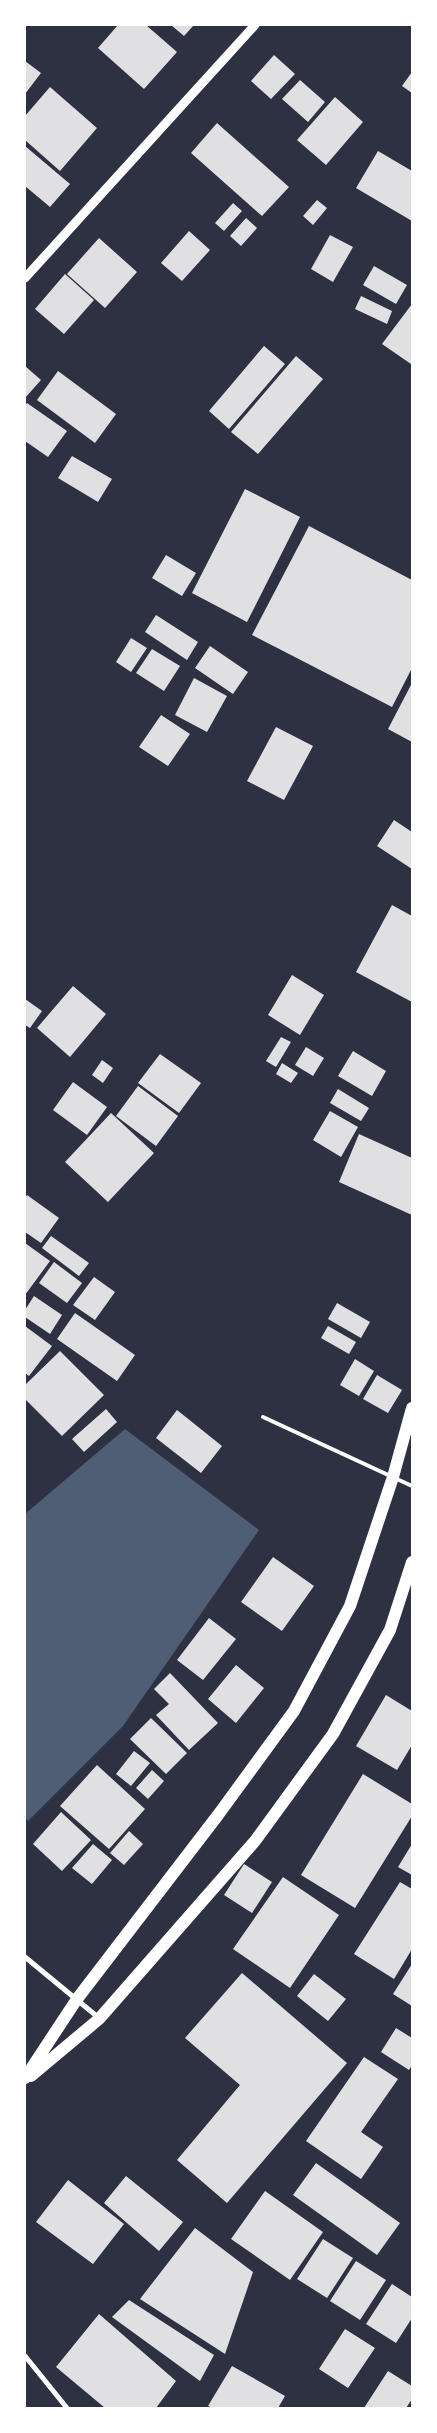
<svg xmlns="http://www.w3.org/2000/svg" width="437" height="2433" viewBox="0 0 437 2433" font-family="Literata,serif">
<style>
.water{fill:#4f5d75}
.building{fill:#e0e0e3}
.lines{fill:none;stroke-linecap:round;stroke-linejoin:round}
.service{stroke:#fff;stroke-width:4}
.minor{stroke:#fff;stroke-width:5}
.tertiary{stroke:#fff;stroke-width:9}
.primary{stroke:#fff;stroke-width:12}
</style>
<rect width="100%" height="100%" fill="#2d3142"/>
<path class="water" d="M125,1429L259,1530L123,1726L28,1821L25,1818V1514Z"/>
<path class="building" d="M118,25H146L177,52L144,89L98,48Z
M171,25H194L184,36Z
M274,55L295,74L271,99L251,81Z
M25,61L41,73L25,94Z
M412,72V93L402,86Z
M300,80L325,102L308,122L282,99Z
M50,87L97,128L60,171L25,140V116Z
M335,97L363,122L326,165L297,140Z
M217,123L289,187L262,216L191,153Z
M25,146L70,184L50,207L25,186Z
M378,151L412,171V221L356,188Z
M317,200L327,208L313,225L303,216Z
M233,203L242,211L224,231L215,223Z
M246,218L257,228L241,246L230,236Z
M189,231L210,250L182,281L161,263Z
M330,235L353,247L333,282L311,269Z
M99,238L137,272L105,308L67,274Z
M374,266L407,285L396,304L363,285Z
M65,274L94,300L64,334L35,309Z
M361,296L392,311L387,324L355,309Z
M412,304V363L411,364L382,344Z
M264,346L285,364L229,429L209,411Z
M296,356L323,379L258,454L231,432Z
M25,366L41,380L25,398Z
M58,371L116,414L95,443L37,400Z
M27,403L67,431L48,457L25,441V406Z
M72,456L112,479L98,502L58,478Z
M245,489L300,517L247,622L192,593Z
M309,526L412,580V668L392,707L252,635Z
M166,555L196,573L182,596L152,578Z
M156,615L198,642L187,660L145,632Z
M131,638L147,648L131,672L116,662Z
M210,646L248,672L233,694L195,668Z
M152,649L180,666L164,691L136,673Z
M194,678L227,696L207,732L175,715Z
M412,683V742L388,729Z
M161,715L190,734L168,766L139,747Z
M276,727L313,746L284,800L247,781Z
M394,820L412,832V869L377,846Z
M392,905L412,916V1002L356,972Z
M292,975L324,995L300,1035L268,1015Z
M73,986L106,1014L70,1057L37,1028Z
M25,999L42,1011L30,1028L25,1025Z
M281,1037L291,1042L276,1067L266,1061Z
M306,1047L324,1058L313,1076L295,1065Z
M353,1051L386,1071L372,1096L338,1076Z
M160,1054L201,1083L179,1113L138,1083Z
M102,1060L113,1068L103,1083L92,1075Z
M282,1063L298,1073L291,1083L276,1074Z
M73,1082L107,1107L87,1135L53,1110Z
M138,1086L178,1116L156,1146L116,1116Z
M338,1089L369,1108L361,1121L330,1103Z
M330,1111L358,1127L341,1157L313,1140Z
M111,1113L154,1153L108,1202L65,1162Z
M359,1134L412,1158V1215L339,1182Z
M27,1195L59,1218L41,1243L25,1232V1198Z
M51,1236L89,1263L79,1276L42,1248Z
M25,1243L50,1261L25,1295Z
M54,1262L82,1283L67,1303L39,1283Z
M94,1277L115,1292L95,1320L73,1305Z
M34,1296L62,1315L50,1334L25,1317V1310Z
M337,1303L370,1322L361,1338L328,1319Z
M75,1313L135,1355L117,1381L57,1339Z
M25,1326L52,1346L29,1376L25,1373Z
M328,1326L356,1342L349,1354L321,1338Z
M60,1351L104,1395L62,1436L25,1399V1385Z
M355,1359L374,1371L359,1396L340,1385Z
M377,1375L402,1390L388,1413L363,1399Z
M106,1409L117,1422L84,1452L72,1439Z
M177,1410L222,1446L201,1473L156,1438Z
M273,1557L314,1586L282,1631L241,1602Z
M209,1618L236,1639L203,1680L177,1660Z
M236,1665L264,1688L236,1723L208,1699Z
M170,1673L218,1723L189,1750L156,1715L169,1704L154,1689Z
M386,1695L412,1711V1745L397,1770L356,1746Z
M151,1718L187,1753L166,1774L130,1739Z
M134,1751L150,1763L131,1786L116,1774Z
M97,1765L145,1809L109,1849L60,1806Z
M152,1770L164,1781L148,1799L136,1788Z
M363,1774L412,1804V1816L355,1908L301,1875Z
M61,1812L91,1840L62,1871L33,1844Z
M129,1831L143,1844L124,1865L110,1853Z
M93,1844L112,1860L92,1884L72,1868Z
M412,1844V1875L398,1867Z
M244,1864L272,1882L252,1913L224,1895Z
M283,1877L339,1915L290,1988L233,1949Z
M400,1882L412,1889V1949L394,1979L354,1954Z
M412,1964V2006L393,1994Z
M242,1973L347,2063L227,2203L177,2160L240,2085L185,2038Z
M314,1974L346,1999L328,2021L297,1996Z
M396,2028L412,2038V2065L409,2070L381,2052Z
M364,2057L398,2079L361,2132L383,2147L361,2179L306,2141Z
M316,2163L400,2223L377,2255L293,2195Z
M126,2176L183,2222L159,2251L104,2203Z
M68,2180L124,2224L93,2264L36,2222Z
M265,2191L323,2232L290,2280L231,2239Z
M195,2228L253,2272L225,2354L140,2299Z
M323,2239L353,2258L327,2298L297,2279Z
M356,2261L386,2280L360,2320L330,2301Z
M392,2284L412,2297V2318L396,2343L366,2324Z
M129,2300L214,2355L200,2381L112,2317Z
M99,2314L176,2381L156,2408H105L56,2367Z
M345,2329L375,2348L348,2388L319,2369Z
M232,2366L285,2396L278,2408H212L208,2406Z
M388,2371L412,2386V2399L406,2408H364Z"/>
<g class="lines">
<path class="service" d="M263,1417L412,1486"/>
<path class="minor" d="M25,1957L99,2018
M25,2356L67,2408"/>
<path class="tertiary" d="M25,278L255,25"/>
<path class="primary" d="M31,2076L99,2019L255,1841L333,1734L390,1630L412,1562
M25,2078L77,1999L218,1815L294,1711L350,1606L393,1477L412,1408"/>
</g>
<rect width="437" height="2433" fill="none" stroke="#ffffff" stroke-width="52"/>
</svg>
